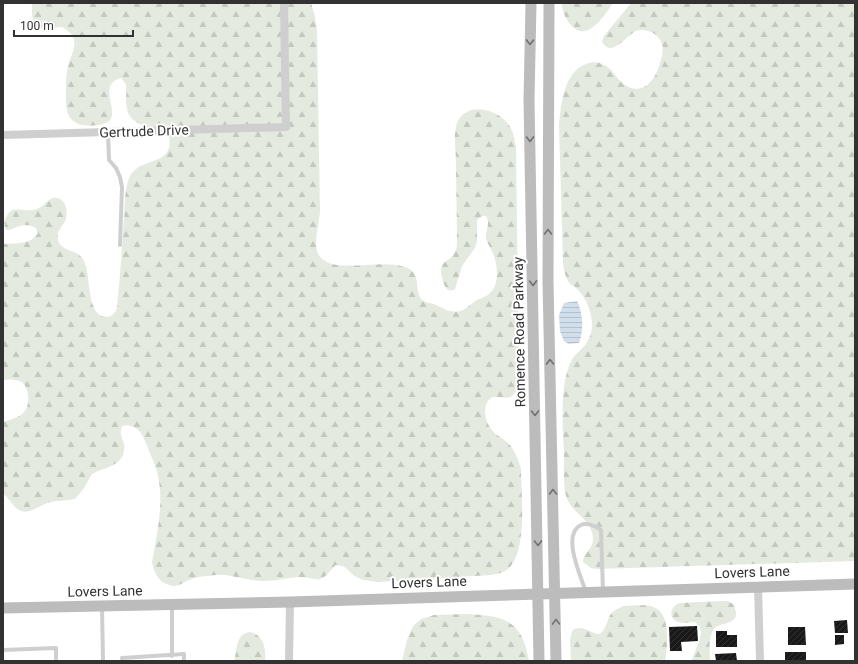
<svg xmlns="http://www.w3.org/2000/svg" width="858" height="664" viewBox="0 0 858 664" font-family="Roboto,sans-serif">
<style>
.forest{fill:url(#forest-firs)}
.water{fill:url(#water-rules)}
.building{fill:url(#building-hatch)}
.lines{fill:none;stroke-linecap:round;stroke-linejoin:round}
.lane{stroke:#cfcfcf;stroke-width:4}
.street{stroke:#cfcfcf;stroke-width:8}
.secondary{stroke:#bcbcbc;stroke-width:11}
.oneway{stroke:#707070}
.labels{text-anchor:middle;stroke-width:4;stroke-linejoin:round;paint-order:stroke}
.street-label{font-size:14px;fill:#323232;stroke:#fff}
</style>
<defs>
<pattern id="forest-firs" width="22" height="20" patternUnits="userSpaceOnUse"><rect width="22" height="20" fill="#e4eadf"/><path d="M5 1l3.5 6h-7zM16 11l3.5 6h-7z" fill="#c4c9c0"/></pattern>
<pattern id="water-rules" width="6" height="5" patternUnits="userSpaceOnUse"><rect width="6" height="5" fill="#d1deeb"/><path d="M0 2.5h6" fill="none" stroke="#b4bfca"/></pattern>
<pattern id="building-hatch" width="6" height="6" patternUnits="userSpaceOnUse"><rect width="6" height="6" fill="#191919"/><path d="M-1 1l2-2M0 6l6-6M5 7l2-2" fill="none" stroke="#323232"/></pattern>
</defs>
<rect width="100%" height="100%" fill="#fff"/>
<path class="forest" d="M32,3H311L315,17L317,31L320,212C319,225 314,238 317,251C319,258 325,262 332,264C353,269 384,260 405,267C423,273 413,289 422,300C425,303 429,302 433,304C439,305 444,310 450,311C460,314 467,308 474,302C479,298 485,298 490,293C499,285 498,267 494,256C492,250 488,245 486,239C485,231 491,224 486,216H482L477,220V241L475,248L462,266L455,289C452,291 450,291 447,289C444,286 443,281 442,278C438,259 450,263 455,252C457,249 457,245 457,242C457,216 456,189 456,162C456,150 453,134 457,123C464,107 481,107 494,113C510,121 513,130 516,147L519,380C514,412 497,388 488,401C482,408 486,424 492,430C496,436 504,438 509,444C515,451 518,459 521,469C521,494 528,551 508,569C503,573 497,574 491,575L378,582C369,581 359,580 352,574C346,568 346,566 336,565C331,569 327,577 320,579C314,580 306,577 299,577C284,578 268,583 253,580C241,579 229,574 216,575C208,576 197,576 189,580C182,583 177,588 169,585C158,582 154,572 152,562C157,534 164,504 158,476C156,466 151,456 147,446C143,434 137,423 122,426C119,434 122,437 124,444C127,465 106,467 92,474L84,488L75,499C66,501 56,500 47,503C39,506 30,514 21,511C13,508 10,498 3,494V422C10,420 21,417 25,411C30,404 29,391 24,384C19,379 9,379 3,380V244C15,243 31,245 38,233L36,228C26,222 19,226 9,230H6C2,222 6,215 12,210C21,208 32,213 39,208C46,204 50,194 60,199C67,203 68,214 65,221C64,224 60,227 59,231C57,233 58,237 58,240C61,252 77,249 83,259C92,273 85,317 107,317C113,316 115,313 117,308C120,278 122,248 124,219C125,206 124,188 130,176C142,155 175,168 169,134C155,129 130,126 127,109C125,101 127,92 126,84L121,78C93,85 127,118 103,124C97,126 88,126 82,125C64,120 66,106 66,90C66,81 66,72 69,63C71,56 76,47 74,40C72,33 67,30 62,27C56,27 51,29 45,29C30,29 32,13 32,3Z
M562,3H613C605,15 586,45 570,24C565,17 562,11 562,3Z
M631,3H855V561L597,569L591,568L583,562C583,552 594,549 593,538C592,519 572,514 566,496C563,483 564,469 564,456C563,431 561,405 565,380C567,373 569,364 573,358C577,352 584,348 587,342C592,335 593,324 591,316C589,305 583,294 575,287C572,285 570,284 568,281C565,276 564,270 563,264L559,125C561,104 564,72 586,64C594,61 599,62 606,66C614,71 618,81 625,85C643,97 656,79 660,63C662,56 665,47 660,40C658,36 655,34 651,32C646,30 641,29 636,31C628,34 610,60 602,41L604,36Z
M721,601H728L733,604C745,627 719,620 713,630C708,638 710,652 710,661H692C694,648 709,632 695,622C689,622 684,624 678,622C668,618 670,607 679,603Z
M625,606C633,606 645,604 653,607C671,612 668,646 665,661H571L570,640L572,631C581,623 590,634 600,634C612,623 603,612 625,606Z
M467,614C505,616 522,620 529,661H402L407,640L413,626L421,619L434,615Z
M250,632C264,635 266,649 265,661H234C238,649 235,634 250,632Z"/>
<path class="water" d="M577,301C583,313 584,330 579,343L569,344L564,341L560,331L559,315L564,303Z"/>
<path class="building" d="M847,620L848,633H835L834,621Z
M697,626L698,641L681,642L682,651H670L669,627Z
M788,627H805L806,645H788Z
M716,631H727V635H737V647H716Z
M835,635H844V644L835,645Z
M785,652H806V661H785Z
M736,653L737,661H716L715,654Z"/>
<g class="lines">
<path class="lane" d="M108,132L109,160L116,168L120,177L122,187L120,245
M586,592C581,577 561,534 581,525C587,522 596,526 601,530L603,591
M102,607L103,661
M3,650L56,648V661
M172,656V605
M123,661L122,658L184,654V661"/>
<path class="street" d="M3,135L286,127L284,3
M758,586L760,661
M289,661L290,602"/>
<path class="secondary" d="M531,3L529,100L539,661
M549,3L548,281L556,661
M3,608L290,602L855,584"/>
</g>
<defs><path id="oneway-chevron" d="M-2-3.5L2.5 0L-2 3.5" fill="none" stroke-width="1.6" stroke-linecap="round" stroke-linejoin="round"/></defs>
<g class="oneway">
<use href="#oneway-chevron" transform="translate(530 42) rotate(91)"/>
<use href="#oneway-chevron" transform="translate(530 139) rotate(89)"/>
<use href="#oneway-chevron" transform="translate(548 232) rotate(-90)"/>
<use href="#oneway-chevron" transform="translate(533 283) rotate(89)"/>
<use href="#oneway-chevron" transform="translate(550 362) rotate(-91)"/>
<use href="#oneway-chevron" transform="translate(535 413) rotate(89)"/>
<use href="#oneway-chevron" transform="translate(553 492) rotate(-91)"/>
<use href="#oneway-chevron" transform="translate(538 543) rotate(89)"/>
<use href="#oneway-chevron" transform="translate(556 622) rotate(-91)"/>
</g>
<g class="labels">
<g class="street-label">
<text transform="translate(144 131) rotate(-2)" y="5">Gertrude Drive</text>
<text transform="translate(519 332) rotate(-91)" y="5">Romence Road Parkway</text>
<text transform="translate(752 572) rotate(-2)" y="5">Lovers Lane</text>
<text transform="translate(429 582) rotate(-2)" y="5">Lovers Lane</text>
<text transform="translate(105 591) rotate(-1)" y="5">Lovers Lane</text>
</g>
</g>
<rect width="858" height="664" fill="none" stroke="#323232" stroke-width="8"/>
<path d="M14 30v6h119v-6" fill="none" stroke="#323232" stroke-width="2"/>
<text x="20" y="30" font-size="12" fill="#323232" stroke="#ffffff" stroke-width="3" paint-order="stroke">100 m</text>
</svg>
